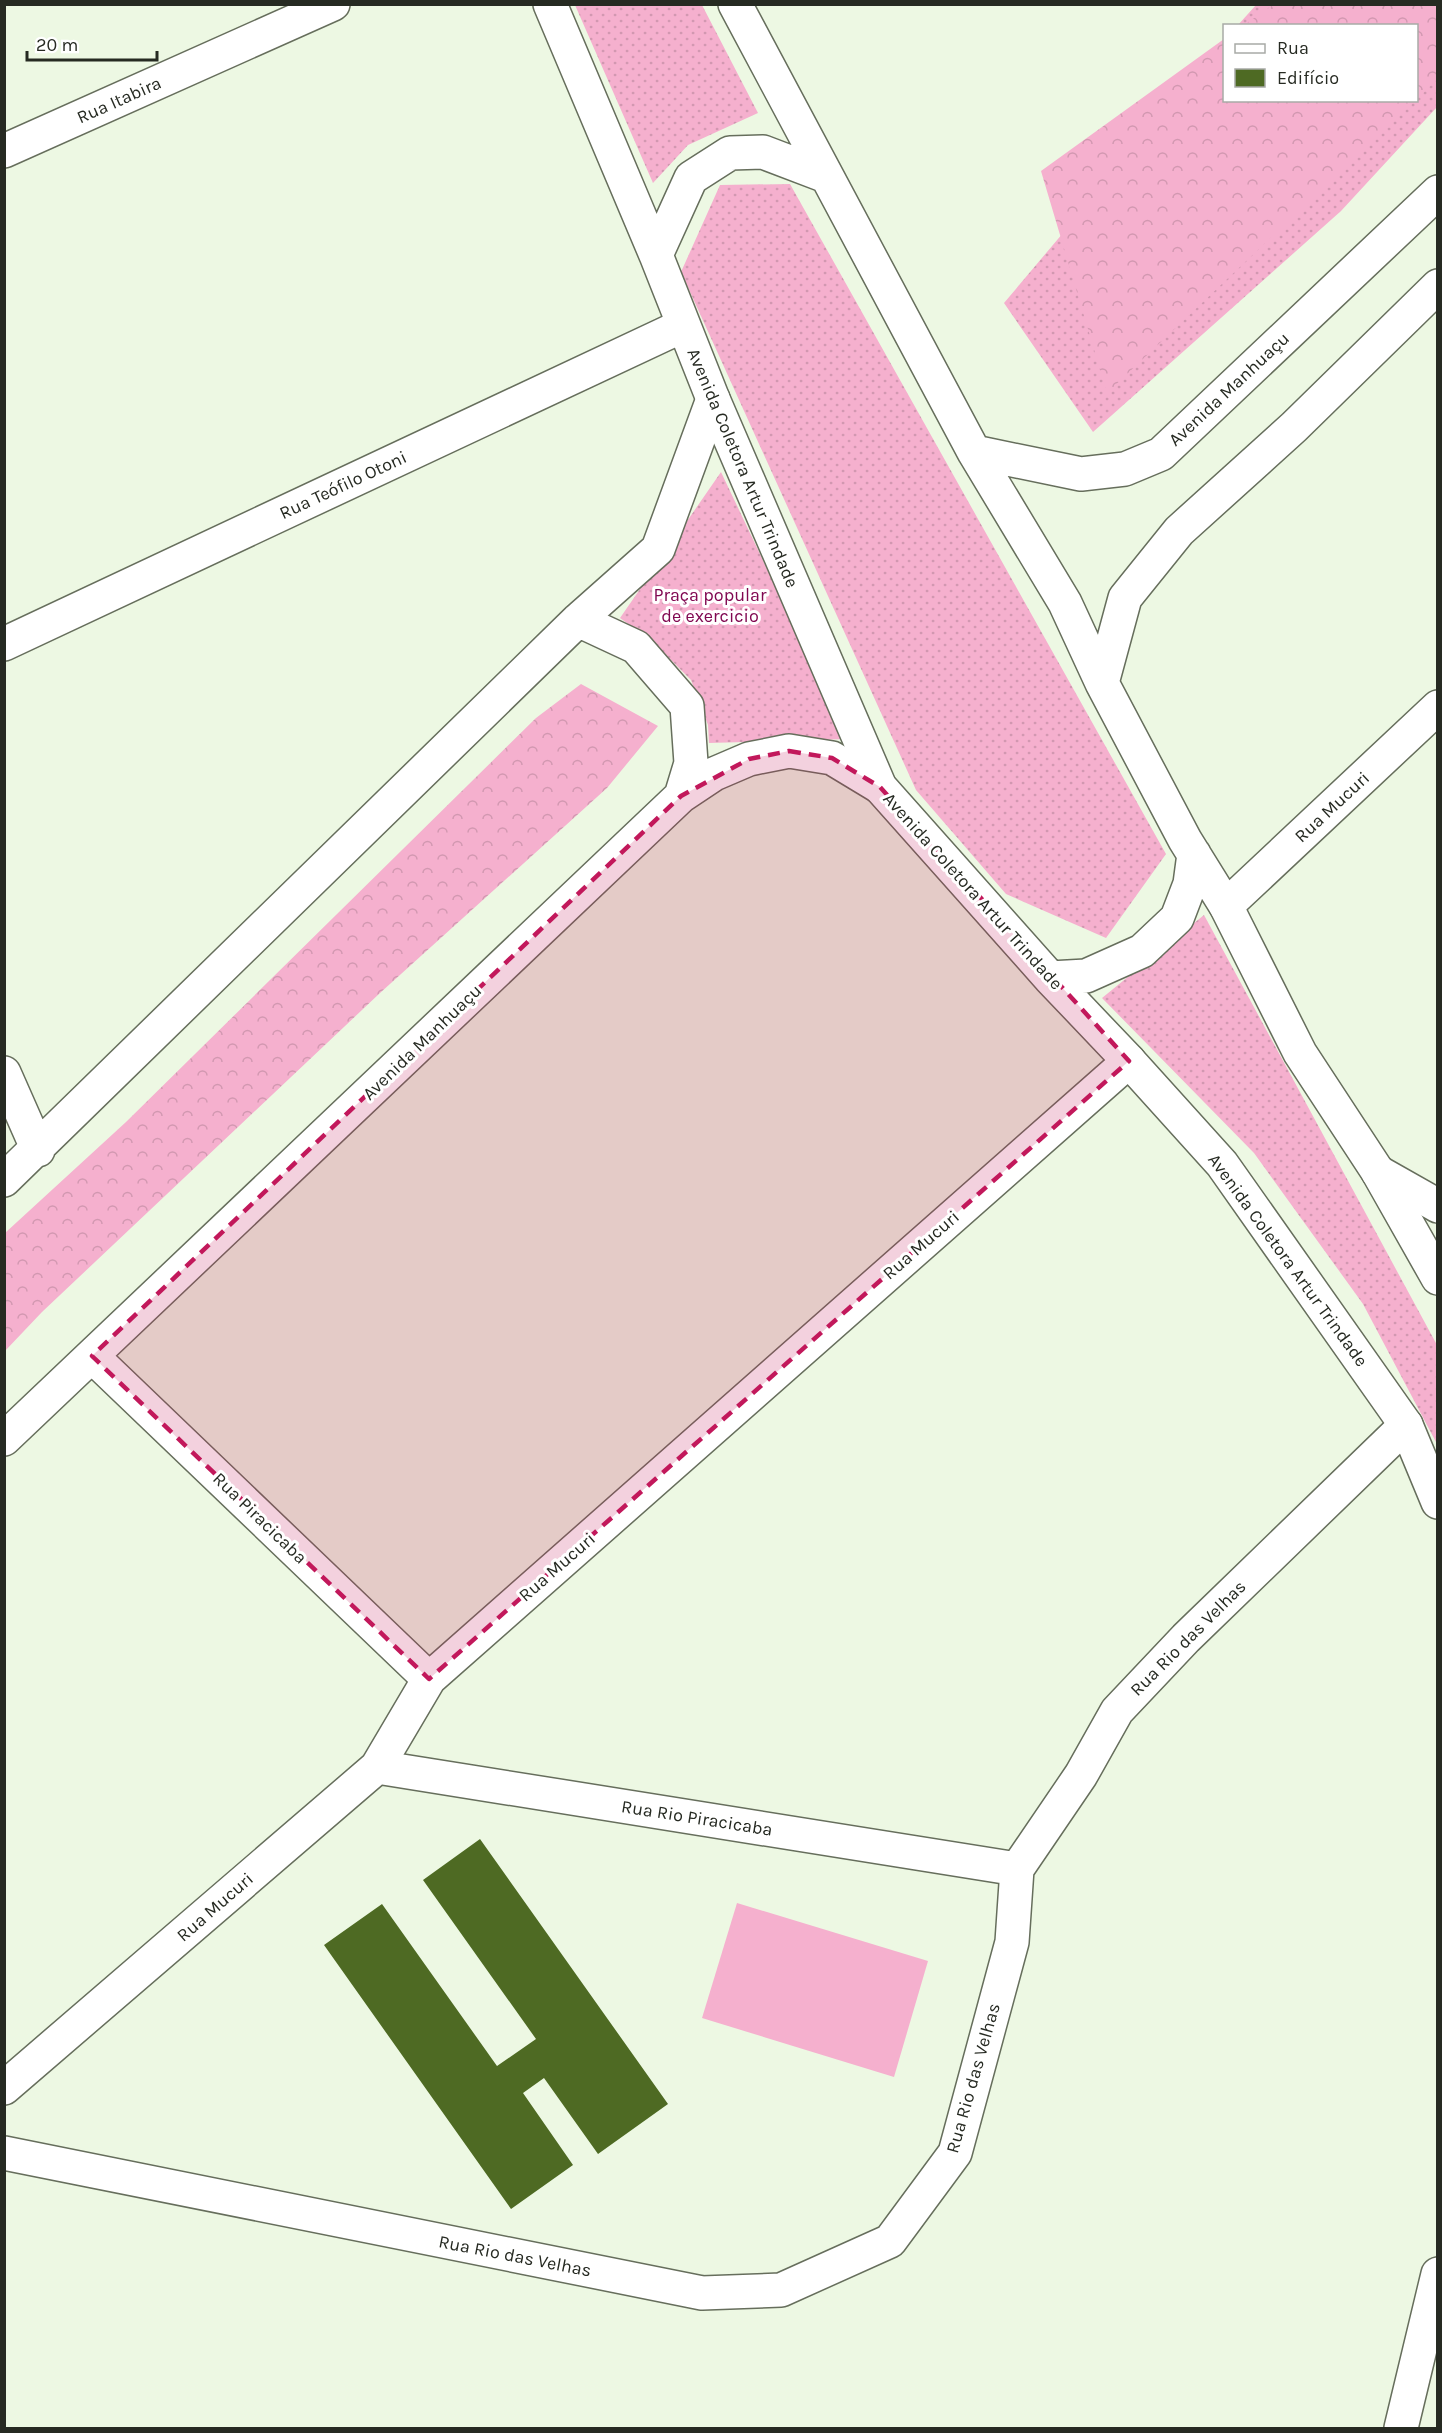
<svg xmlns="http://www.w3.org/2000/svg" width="1442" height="2433" viewBox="0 0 1442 2433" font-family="Karla,sans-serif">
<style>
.grass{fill:url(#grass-dots)}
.forest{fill:url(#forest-crowns)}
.pitch{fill:#f5b0ce}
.building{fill:#4e6a23}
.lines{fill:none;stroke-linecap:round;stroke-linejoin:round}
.minor-casing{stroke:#666e5c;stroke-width:36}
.major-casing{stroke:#666e5c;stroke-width:36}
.minor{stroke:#fff;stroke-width:33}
.major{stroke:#fff;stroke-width:33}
.marked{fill:#c2185b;fill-opacity:0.2;stroke:#c2185b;stroke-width:4.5;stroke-dasharray:12 8;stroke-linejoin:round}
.labels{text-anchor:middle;stroke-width:6;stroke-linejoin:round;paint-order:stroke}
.street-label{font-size:18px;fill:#262a22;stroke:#fff}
.park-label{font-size:18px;fill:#800851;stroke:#fff}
</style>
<defs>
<pattern id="grass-dots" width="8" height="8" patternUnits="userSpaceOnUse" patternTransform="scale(1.5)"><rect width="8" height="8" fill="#f5b0ce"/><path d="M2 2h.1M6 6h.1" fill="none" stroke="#d298b1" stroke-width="1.8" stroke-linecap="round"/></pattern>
<pattern id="forest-crowns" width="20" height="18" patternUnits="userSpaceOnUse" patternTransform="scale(1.5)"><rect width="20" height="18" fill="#f5b0ce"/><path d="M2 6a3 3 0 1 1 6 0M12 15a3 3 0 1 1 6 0" fill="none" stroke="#d298b1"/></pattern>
</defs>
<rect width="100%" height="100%" fill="#edf8e3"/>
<path class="grass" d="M575,5H702L758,113L688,145L653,183Z
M1256,5H1437V107L1341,211L1093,432L1004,303L1224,42V100H1416V26L1238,25Z
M790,184L1166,854L1106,938L1006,894L916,790L681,272L720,185Z
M721,472L848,739L709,743L708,725L691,680L652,641L620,618Z
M1204,915L1437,1345V1444L1363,1304L1254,1153L1102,998Z"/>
<path class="forest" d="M1273,5H1437V79L1417,99L1416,26L1244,25Z
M1224,39V100L1415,101L1107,393L1041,171Z
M581,684L658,726L607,788L380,993L42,1312L5,1351V1233L126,1122L536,718Z"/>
<path class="pitch" d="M737,1903L928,1961L894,2077L702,2018Z"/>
<path class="building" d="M480,1839L668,2104L598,2154L544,2078L523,2093L573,2165L511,2209L324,1945L382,1904L497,2066L536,2039L423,1880Z"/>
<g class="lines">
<defs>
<path id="minor" d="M4,151L333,4
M578,620L636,647L687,706L691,763L681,796
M4,644L682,326
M1226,906L1438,707
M4,1073L38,1150
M1378,1172L1438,1206
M4,1180L578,620L658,549L713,399
M92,1356L429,1679
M4,1439L681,796L714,774L749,759L789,751L832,758L880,787
M377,1767L1017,1869
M4,2088L377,1767L429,1679L1129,1061
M4,2153L702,2293L781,2290L890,2241L955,2153L1012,1942L1017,1869L1081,1775L1117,1711L1186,1638L1406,1425"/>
<path id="major" d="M550,4L656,255L713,399L880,787L1050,978L1129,1061L1222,1164L1406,1425L1438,1502
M735,4L974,452L1065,603L1102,683L1185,840L1226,906L1300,1053L1378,1172L1438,1278
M656,255L691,178L730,153L763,152L826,176
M974,452L1081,474L1125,469L1161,454L1438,192
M1102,683L1125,598L1179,531L1294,427L1438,286
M1050,978L1086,976L1142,951L1177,918L1190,884L1194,854
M1401,2428L1438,2274"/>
</defs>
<use href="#minor" class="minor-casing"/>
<use href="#major" class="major-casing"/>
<use href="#minor" class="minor"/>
<use href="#major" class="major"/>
</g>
<path class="marked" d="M789,751L832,758L880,787L1129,1061L429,1679L92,1356L681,796L749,759Z"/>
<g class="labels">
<g class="street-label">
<text transform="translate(119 100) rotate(-24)" y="6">Rua Itabira</text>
<text transform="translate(1229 389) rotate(-43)" y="6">Avenida Manhuaçu</text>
<text transform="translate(743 468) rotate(67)" y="6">Avenida Coletora Artur Trindade</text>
<text transform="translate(343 485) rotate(-25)" y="6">Rua Teófilo Otoni</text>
<text transform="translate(1332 807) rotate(-43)" y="6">Rua Mucuri</text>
<text transform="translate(973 891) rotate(48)" y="6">Avenida Coletora Artur Trindade</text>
<text transform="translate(422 1042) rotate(-44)" y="6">Avenida Manhuaçu</text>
<text transform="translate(921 1245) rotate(-41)" y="6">Rua Mucuri</text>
<text transform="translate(1288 1260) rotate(54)" y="6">Avenida Coletora Artur Trindade</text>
<text transform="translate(260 1518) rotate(44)" y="6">Rua Piracicaba</text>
<text transform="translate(557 1567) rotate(-41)" y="6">Rua Mucuri</text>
<text transform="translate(1188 1638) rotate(-45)" y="6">Rua Rio das Velhas</text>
<text transform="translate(697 1818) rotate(9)" y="6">Rua Rio Piracicaba</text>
<text transform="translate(215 1907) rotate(-41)" y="6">Rua Mucuri</text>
<text transform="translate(973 2078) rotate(-74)" y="6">Rua Rio das Velhas</text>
<text transform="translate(515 2256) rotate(11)" y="6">Rua Rio das Velhas</text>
</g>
<g class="park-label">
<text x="710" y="601">Praça popular<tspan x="710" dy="21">de exercicio</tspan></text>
</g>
</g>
<rect width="1442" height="2433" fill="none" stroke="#262a22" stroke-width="12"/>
<rect x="1223" y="24" width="195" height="78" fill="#ffffff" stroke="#a8aaa7" stroke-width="1.5"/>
<rect x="1235" y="44" width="30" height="9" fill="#ffffff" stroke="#a8aaa7" stroke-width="1.5"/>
<text x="1277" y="54" font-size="18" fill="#262a22">Rua</text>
<rect x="1235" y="69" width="30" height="18" fill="#4e6a23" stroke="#a8aaa7" stroke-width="1.5"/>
<text x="1277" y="84" font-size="18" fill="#262a22">Edifício</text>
<path d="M27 51v9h130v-9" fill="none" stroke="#262a22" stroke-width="3"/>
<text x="36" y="51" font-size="18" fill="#262a22" stroke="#ffffff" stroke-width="4.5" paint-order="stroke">20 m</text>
</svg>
